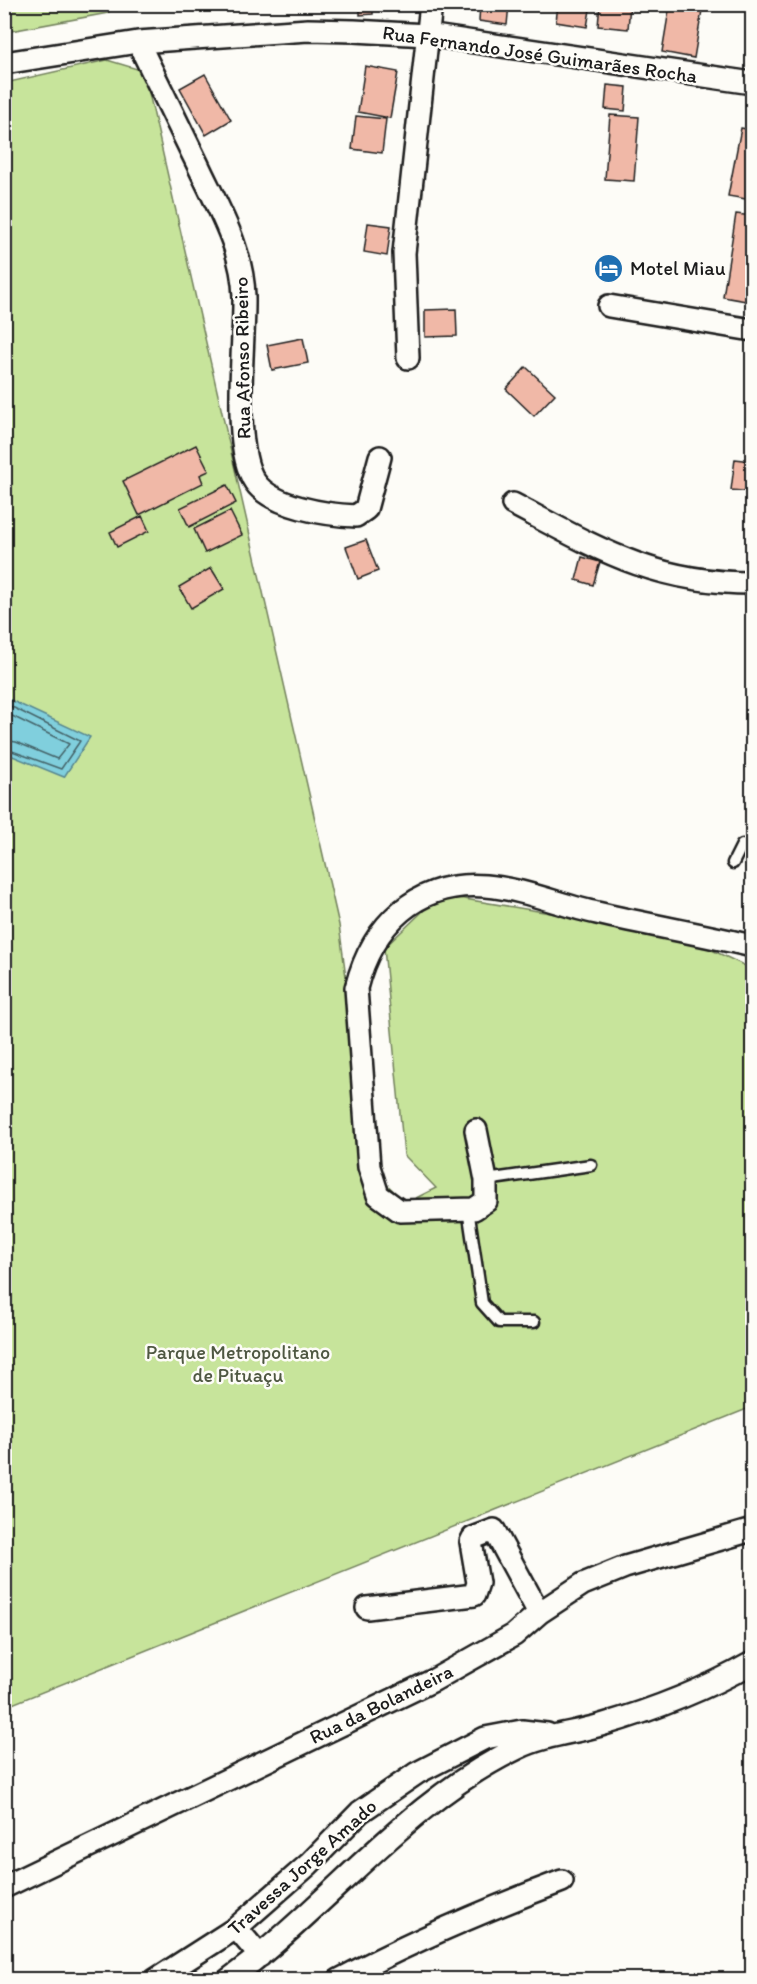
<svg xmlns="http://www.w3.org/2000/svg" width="757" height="1984" viewBox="0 0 757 1984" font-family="Itim,sans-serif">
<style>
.green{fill:#c7e49b;stroke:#72805c;stroke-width:1.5}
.water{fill:#80cfdd;stroke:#588790;stroke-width:1.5}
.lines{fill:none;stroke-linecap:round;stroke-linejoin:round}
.shore{stroke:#446469;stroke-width:1.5}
.building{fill:#f0b8a7;stroke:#1c1c1c;stroke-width:1.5}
.lane-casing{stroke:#1c1c1c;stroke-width:15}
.street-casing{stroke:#1c1c1c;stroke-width:26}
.lane{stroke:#fdfcf7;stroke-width:10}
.street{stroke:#fdfcf7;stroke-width:21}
.labels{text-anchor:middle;stroke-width:5;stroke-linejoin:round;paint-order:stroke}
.street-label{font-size:20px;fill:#1c1c1c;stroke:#fdfcf7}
.poi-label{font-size:20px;fill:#1c1c1c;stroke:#fdfcf7;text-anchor:start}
.park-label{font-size:20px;fill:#4f5842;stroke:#fdfcf7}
</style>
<rect width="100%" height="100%" fill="#fdfcf7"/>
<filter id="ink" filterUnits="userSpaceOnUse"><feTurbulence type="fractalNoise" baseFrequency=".0167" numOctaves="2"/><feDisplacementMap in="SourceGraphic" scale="12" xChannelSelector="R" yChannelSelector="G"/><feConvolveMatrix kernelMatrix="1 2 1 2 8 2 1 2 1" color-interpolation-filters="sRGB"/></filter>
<g filter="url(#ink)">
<path class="green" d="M5,4H112V5L108,13L5,32Z
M107,60L144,71L339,925L372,1170L406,1203L436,1188L404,1155L384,948L440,895L678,934L752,969V1407L5,1707V83Z"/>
<path class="water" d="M4,697L90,737L64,777L5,753Z"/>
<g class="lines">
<path class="shore" d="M4,703L80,741L61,769L4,748
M4,712L69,744L57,759L16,742L4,740"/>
</g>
<path class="building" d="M360,4H373V14L360,15Z
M480,4H509L507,25L479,21Z
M558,4H591L587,27L556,22Z
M600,4H630L628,29L598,26Z
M670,4H703L694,58L662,52Z
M365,66L398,72L390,118L358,112Z
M205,74L231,120L206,135L180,88Z
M607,85L627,87L625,111L605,109Z
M610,115L639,117L634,181L605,179Z
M356,116L386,119L382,153L352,149Z
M741,128L752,130V200L728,196Z
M736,214L752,216V302L723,297Z
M368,223L391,226L387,256L364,252Z
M456,309L457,336L425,337V310Z
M303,338L308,363L272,370L267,345Z
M526,367L555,394L534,416L506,389Z
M196,445L209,471L200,475L203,483L139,515L123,481Z
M735,459L752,461V492L731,490Z
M227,485L236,503L189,527L180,508Z
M230,511L242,535L205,553L194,529Z
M142,516L149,531L117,547L110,532Z
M366,540L378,571L358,579L346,547Z
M582,557L600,562L593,585L576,580Z
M211,568L224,589L191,608L179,587Z"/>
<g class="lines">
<defs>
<path id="lane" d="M733,863L742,845
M486,1180L591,1165
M468,1209L482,1303L499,1322H534"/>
<path id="street" d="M138,42C158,83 178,124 198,165C218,208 243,249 244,297C245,343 231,447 255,482C272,507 328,515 356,516L366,509L380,457
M4,63L138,42L308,30L354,31L427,35L752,83
M609,306L752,330
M408,358L404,253L431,4
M513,504C597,548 653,583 752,583
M476,1130L486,1180V1201L474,1209L400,1211L378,1195L369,1167L356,988C372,925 417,880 486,886C524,889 560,905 597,913C649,925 701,934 752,946
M367,1608L474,1595L478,1583L471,1542L473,1538L494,1530L539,1613
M4,1887L434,1680L514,1635L539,1613L583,1584L625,1567L752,1530
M236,1928L260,1956
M155,1980L236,1928L309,1864L360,1812L417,1773L485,1738L522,1731L547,1734
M228,1980C329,1907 405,1802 518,1748C545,1735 574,1733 601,1725C653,1710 706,1689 752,1663
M339,1980C412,1941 485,1910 562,1881"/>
</defs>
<use href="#lane" class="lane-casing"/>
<use href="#street" class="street-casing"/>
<use href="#lane" class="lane"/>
<use href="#street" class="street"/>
</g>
</g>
<defs>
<symbol id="hotel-disc" viewBox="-11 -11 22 22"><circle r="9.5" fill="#1f6fb2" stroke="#fdfcf7"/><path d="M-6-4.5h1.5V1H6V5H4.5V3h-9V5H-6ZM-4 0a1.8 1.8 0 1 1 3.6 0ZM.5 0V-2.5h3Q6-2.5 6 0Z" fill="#fff"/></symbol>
</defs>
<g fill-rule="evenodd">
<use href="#hotel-disc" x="592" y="252" width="33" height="33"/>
</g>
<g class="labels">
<g class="street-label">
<text transform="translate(540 54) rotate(8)" y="7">Rua Fernando José Guimarães Rocha</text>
<text transform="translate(242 358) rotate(-91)" y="7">Rua Afonso Ribeiro</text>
<text transform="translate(381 1704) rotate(-26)" y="7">Rua da Bolandeira</text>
<text transform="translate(302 1867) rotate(-42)" y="7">Travessa Jorge Amado</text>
</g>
<g class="poi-label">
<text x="630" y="275">Motel Miau</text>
</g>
<g class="park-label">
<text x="238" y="1359">Parque Metropolitano<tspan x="238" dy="23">de Pituaçu</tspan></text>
</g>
</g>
<rect width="757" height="1984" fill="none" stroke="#fdfcf7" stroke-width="24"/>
<rect x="12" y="12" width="733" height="1960" fill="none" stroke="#1c1c1c" stroke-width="2" filter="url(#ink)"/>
</svg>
